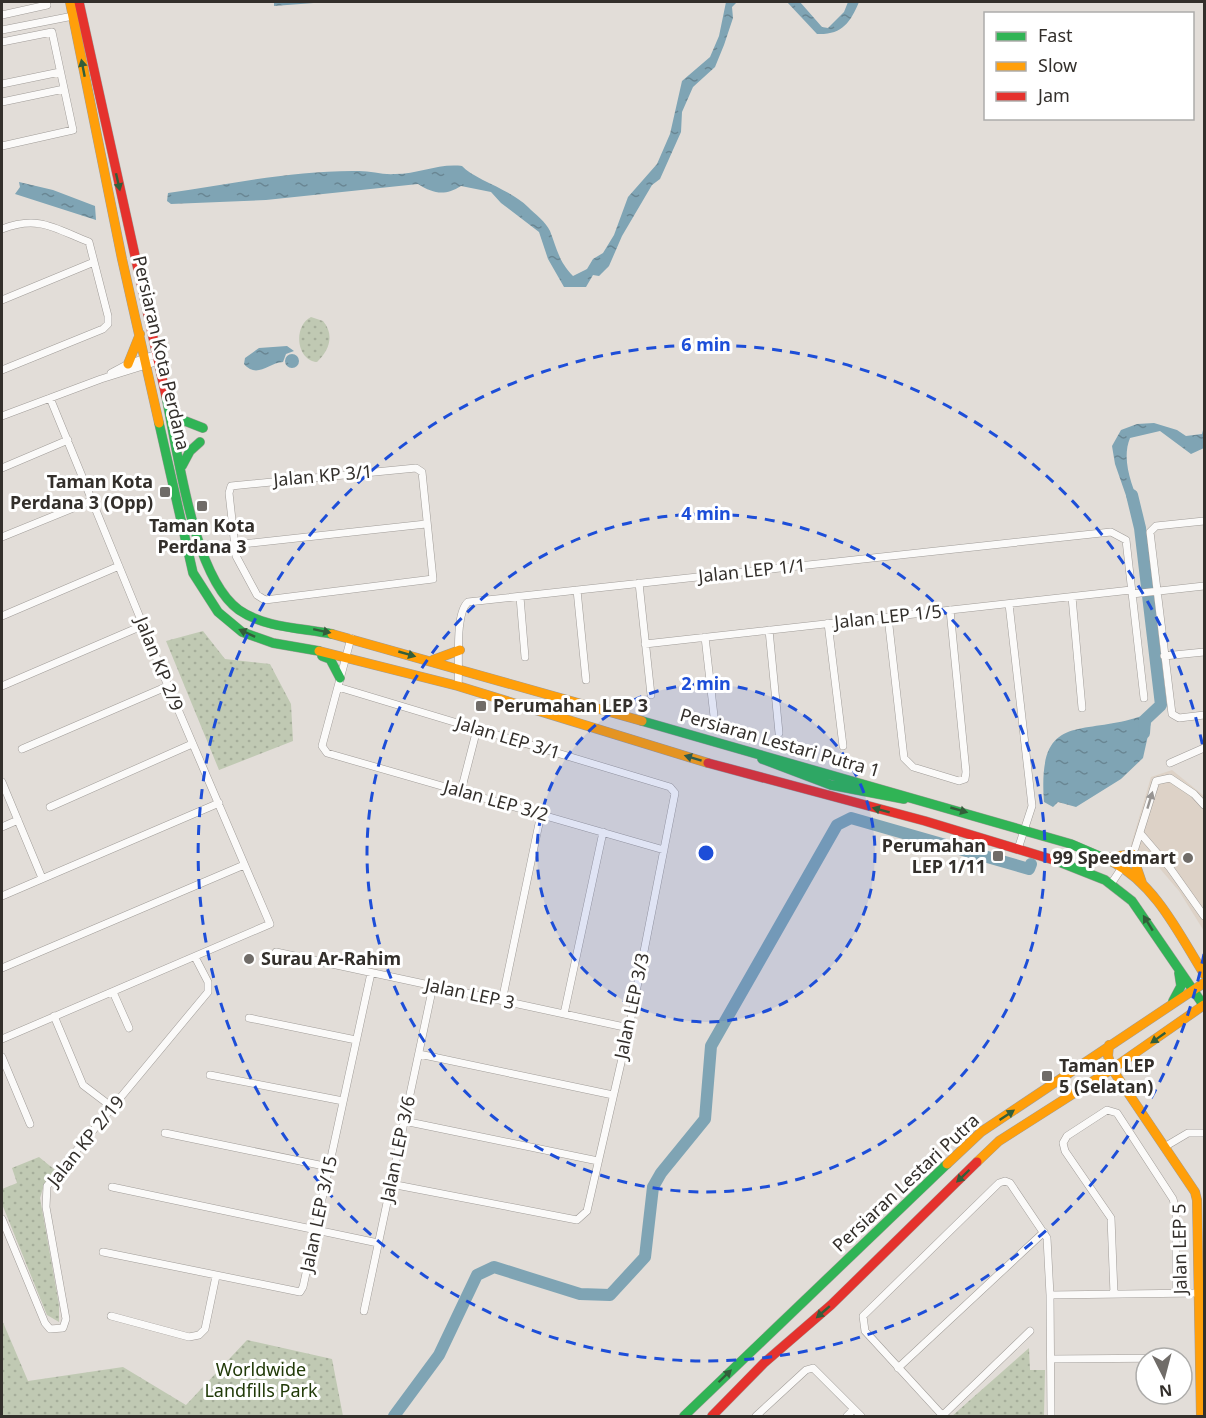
<svg xmlns="http://www.w3.org/2000/svg" width="1206" height="1418" viewBox="0 0 1206 1418" font-family="'Noto Sans',sans-serif">
<style>
.built{fill:#ddd2c7}
.park{fill:url(#park-dots)}
.water{fill:url(#water-ripples)}
.lines{fill:none;stroke-linecap:round;stroke-linejoin:round}
.river{stroke:#7fa4b4;stroke-width:12}
.street-casing{stroke:#a09c98;stroke-width:8}
.fast-casing{stroke:#a09c98;stroke-width:10}
.slow-casing{stroke:#a09c98;stroke-width:10}
.jam-casing{stroke:#a09c98;stroke-width:10}
.street{stroke:#fbfaf9;stroke-width:7}
.fast{stroke:#30b455;stroke-width:9}
.slow{stroke:#ff9f0a;stroke-width:9}
.jam{stroke:#e5322d;stroke-width:9}
.oneway{fill:#325e3a}
.oneway2{fill:#979492}
.ring{fill:none;stroke:#1d4ed8;stroke-width:3;stroke-dasharray:10 8}
.poi-dot{fill:#706c68;stroke:#fff;stroke-width:2}
.labels{text-anchor:middle;stroke-width:6;stroke-linejoin:round;paint-order:stroke}
.street-label{font-size:18px;fill:#332f2b;stroke:#fff}
.poi-label{font-size:18px;font-weight:bold;fill:#332f2b;stroke:#fff;text-anchor:end}
.park-label{font-size:18px;fill:#213a08;stroke:#fff}
.centre{fill:#1d4ed8;stroke:#fff;stroke-width:3}
.ring-label{font-size:18px;text-anchor:middle;font-weight:bold;fill:#1d4ed8;stroke:#fff;stroke-width:6;stroke-linejoin:round;paint-order:stroke}
</style>
<defs>
<pattern id="park-dots" width="8" height="8" patternUnits="userSpaceOnUse" patternTransform="scale(1.5)"><rect width="8" height="8" fill="#c0c9b3"/><path d="M2 2h.1M6 6h.1" fill="none" stroke="#a5ad9a" stroke-width="1.8" stroke-linecap="round"/></pattern>
<pattern id="water-ripples" width="26" height="14" patternUnits="userSpaceOnUse" patternTransform="scale(1.5)"><rect width="26" height="14" fill="#7fa4b4"/><path d="M2 4q2-2 4 0t4 0M15 11q2-2 4 0t4 0" fill="none" stroke="#698693"/></pattern>
</defs>
<rect width="100%" height="100%" fill="#e2ddd8"/>
<path class="built" d="M1172,770L1204,796V931L1179,891L1156,864L1131,845L1151,777Z"/>
<path class="park" d="M311,317L323,321C335,335 329,351 317,362C296,360 293,326 311,317Z
M203,631L225,659L270,664L291,704L293,741L219,770L166,641Z
M39,1157L55,1170L44,1185L40,1198L59,1305V1322L47,1315L2,1204V1189L17,1183L12,1168Z
M2,1320L28,1381L123,1367L186,1405L247,1340L332,1359L343,1416H2Z
M1029,1348L1030,1370H1045L1044,1416H952Z"/>
<path class="water" d="M274,2H327L274,6Z
M726,2H737L732,7L733,18L724,45L715,67L693,87L682,112L681,132L660,179L652,185L622,236L609,266L599,276L593,275L586,287H564L548,259L539,232L501,203L491,192L461,186C445,196 434,194 418,184L266,200L171,204L167,201L168,193C231,184 295,170 359,171C371,171 383,175 395,174C419,174 439,163 462,166C475,180 510,189 528,207C535,214 546,222 550,231C557,249 559,262 573,276L587,269L593,259L603,253L614,235L628,197L657,164L670,134L682,81L710,57L719,36Z
M787,2H800L822,27L828,28L844,12L848,2H859C850,23 842,35 817,34Z
M19,182L53,190L95,206L96,220L15,194L20,187Z
M287,346L294,351L286,354L283,362C268,363 257,379 244,364L245,358L259,348Z
M285 361a7 7 0 1 1 14 0a7 7 0 1 1-14 0Z
M1154,423L1177,430L1186,436L1202,434L1204,426V448L1191,454L1160,431L1130,438C1121,460 1132,486 1141,508L1131,510L1115,464L1112,446L1121,430L1137,424Z
M1144,715L1151,722L1143,758L1121,779L1076,807L1058,802L1053,807L1044,802C1037,708 1083,738 1144,715Z"/>
<g class="lines">
<path class="river" d="M1132,495L1140,528L1161,705L1145,720L1144,733
M394,1416L439,1355L477,1275L494,1267L580,1294L610,1295L645,1257L653,1187L661,1173L705,1119L711,1046L837,825L851,818L1029,869L1031,864"/>
<defs>
<path id="street" d="M2,15L47,5L46,2
M2,30L73,16
M2,42L52,32L73,130L2,146
M2,84L60,72
M2,102L64,89
M2,229C38,215 54,228 89,242L108,316V324L103,329L2,370
M2,300L94,262
M111,373L128,364L157,354
M2,416L101,379L159,361
M2,468L68,440
M416,468L422,472L433,579L265,600L257,595L236,556L229,493L231,486Z
M1204,521L1156,526L1150,532L1172,714L1179,718L1204,715
M2,537L93,500
M187,550L426,524
M639,583L651,695
M577,590L586,680
M1132,594L1204,586
M520,597L525,657
M1072,597L1082,708
M1009,604L1032,806L1018,849
M2,616L119,566
M888,617L904,758L913,767L959,781L965,779L966,772L950,610
M828,623L843,746
M769,630L779,733
M705,637L714,716
M351,638L322,746L327,753L664,850
M645,644L1131,590
M1164,656L1204,652
M2,686L144,625
M458,686C460,666 454,614 468,602L1111,532L1126,540L1144,698
M338,687L670,787L675,793L629,1028L587,1211L577,1220L391,1184
M22,749L168,686
M1170,763L1204,748
M2,782L42,878
M461,791L477,729
M50,807L192,744
M2,827L18,820
M1140,833L1170,868L1204,916
M1111,884L1135,848L1156,781L1170,778L1194,794L1204,805
M2,896L219,803
M276,952L629,1028
M2,968L244,865
M113,992L129,1028
M502,1001L541,814
M564,1014L603,832
M54,1016L83,1085L112,1107
M249,1018L356,1040
M2,1039L270,924L168,686L50,398
M419,1054L613,1095
M2,1057L30,1124
M210,1075L343,1101
M404,1121L598,1161
M165,1133L329,1167
M1166,1146L1188,1133H1204
M112,1187L378,1243
M2,1219L45,1323L50,1329L63,1328L66,1319L46,1207L47,1186L208,992V982L195,957
M103,1252L300,1292L303,1287L371,973
M1114,1294L1111,1218L1065,1151L1063,1143L1067,1136L1107,1110L1117,1113L1173,1199L1176,1210V1293
M1050,1295L1198,1293
M364,1311L433,986
M111,1316L189,1337L199,1335L205,1329L216,1276
M1051,1359L1180,1358
M898,1368L1044,1232
M756,1416L806,1370L813,1368L861,1416
M847,1416L854,1409
M942,1416L1030,1331
M943,1416L865,1331L863,1316L999,1183L1005,1181L1010,1183L1047,1238L1050,1295L1051,1416"/>
<path id="fast" d="M166,396C178,452 193,577 239,610C265,628 302,628 332,634
M170,406L180,419L203,428
M159,423L193,573L218,612L242,632L273,643L319,651
M182,466L190,451L200,442
M322,656L330,659L340,678
M642,721L1071,844L1113,862
M762,759L831,785L904,799
M1057,861L1105,880L1132,901L1204,1006
M1173,1001L1181,986L1179,973
M684,1416L947,1164"/>
<path id="slow" d="M70,2L122,259L159,423
M128,364L140,334
M332,634L642,721
M319,651L458,686L708,763
M433,660L460,650
M1107,858L1132,854L1142,883
M1113,862C1156,885 1179,934 1204,974
M1109,1045L1108,1056L1112,1069L1195,1192L1197,1200L1201,1416
M977,1162L999,1141L1112,1069L1204,1005
M947,1164L981,1132L1204,983"/>
<path id="jam" d="M79,2L166,396
M708,763L925,821L1057,861
M712,1416L764,1363L831,1305L977,1162"/>
</defs>
<use href="#street" class="street-casing"/>
<use href="#fast" class="fast-casing"/>
<use href="#slow" class="slow-casing"/>
<use href="#jam" class="jam-casing"/>
<use href="#street" class="street"/>
<use href="#fast" class="fast"/>
<use href="#slow" class="slow"/>
<use href="#jam" class="jam"/>
</g>
<defs><path id="oneway-solid" d="M-6-.8H1V-3.2L6.5 0L1 3.2V.8H-6Z" transform="scale(1.5)"/></defs>
<g class="oneway">
<use href="#oneway-solid" transform="translate(83 68) rotate(-101)"/>
<use href="#oneway-solid" transform="translate(118 182) rotate(77)"/>
<use href="#oneway-solid" transform="translate(322 631) rotate(12)"/>
<use href="#oneway-solid" transform="translate(247 633) rotate(-155)"/>
<use href="#oneway-solid" transform="translate(407 654) rotate(16)"/>
<use href="#oneway-solid" transform="translate(693 758) rotate(-163)"/>
<use href="#oneway-solid" transform="translate(881 810) rotate(-165)"/>
<use href="#oneway-solid" transform="translate(959 810) rotate(16)"/>
<use href="#oneway-solid" transform="translate(1148 923) rotate(-122)"/>
<use href="#oneway-solid" transform="translate(1158 1038) rotate(145)"/>
<use href="#oneway-solid" transform="translate(1007 1115) rotate(-34)"/>
<use href="#oneway-solid" transform="translate(963 1176) rotate(136)"/>
<use href="#oneway-solid" transform="translate(823 1312) rotate(139)"/>
<use href="#oneway-solid" transform="translate(725 1376) rotate(-44)"/>
</g>
<use class="oneway2" href="#oneway-solid" transform="translate(1150 800) rotate(-73)"/>
<circle cx="706" cy="853" r="169" fill="#1d4ed8" fill-opacity=".12"/>
<g class="ring">
<circle cx="706" cy="853" r="169"/>
<circle cx="706" cy="853" r="339"/>
<path d="M1204 954A508 508 0 1 1 1204 752"/>
</g>
<g class="poi-dot">
<rect x="159" y="486" width="12" height="12" rx="3"/>
<rect x="196" y="500" width="12" height="12" rx="3"/>
<rect x="475" y="700" width="12" height="12" rx="3"/>
<rect x="992" y="850" width="12" height="12" rx="3"/>
<circle cx="1188" cy="858" r="6"/>
<circle cx="249" cy="959" r="6"/>
<rect x="1041" y="1070" width="12" height="12" rx="3"/>
</g>
<g class="labels">
<g class="street-label">
<text transform="translate(161 353) rotate(77)" y="6">Persiaran Kota Perdana</text>
<text transform="translate(323 476) rotate(-5)" y="6">Jalan KP 3/1</text>
<text transform="translate(752 571) rotate(-6)" y="6">Jalan LEP 1/1</text>
<text transform="translate(888 617) rotate(-6)" y="6">Jalan LEP 1/5</text>
<text transform="translate(159 664) rotate(68)" y="6">Jalan KP 2/9</text>
<text transform="translate(508 738) rotate(17)" y="6">Jalan LEP 3/1</text>
<text transform="translate(780 743) rotate(16)" y="6">Persiaran Lestari Putra 1</text>
<text transform="translate(496 801) rotate(16)" y="6">Jalan LEP 3/2</text>
<text transform="translate(470 994) rotate(12)" y="6">Jalan LEP 3</text>
<text transform="translate(632 1006) rotate(-78)" y="6">Jalan LEP 3/3</text>
<text transform="translate(86 1141) rotate(-51)" y="6">Jalan KP 2/19</text>
<text transform="translate(398 1149) rotate(-78)" y="6">Jalan LEP 3/6</text>
<text transform="translate(906 1183) rotate(-43)" y="6">Persiaran Lestari Putra</text>
<text transform="translate(319 1214) rotate(-78)" y="6">Jalan LEP 3/15</text>
<text transform="translate(1180 1249) rotate(-91)" y="6">Jalan LEP 5</text>
</g>
<g class="poi-label">
<text x="153" y="488">Taman Kota<tspan x="153" dy="21">Perdana 3 (Opp)</tspan></text>
<text x="202" y="532" text-anchor="middle">Taman Kota<tspan x="202" dy="21">Perdana 3</tspan></text>
<text x="493" y="712" text-anchor="start">Perumahan LEP 3</text>
<text x="986" y="852">Perumahan<tspan x="986" dy="21">LEP 1/11</tspan></text>
<text x="1176" y="864">99 Speedmart</text>
<text x="261" y="965" text-anchor="start">Surau Ar-Rahim</text>
<text x="1059" y="1072" text-anchor="start">Taman LEP<tspan x="1059" dy="21">5 (Selatan)</tspan></text>
</g>
<g class="park-label">
<text x="261" y="1376">Worldwide<tspan x="261" dy="21">Landfills Park</tspan></text>
</g>
</g>
<circle cx="706" cy="853" r="9" class="centre"/>
<g class="ring-label">
<text x="706" y="351">6 min</text>
<text x="706" y="520">4 min</text>
<text x="706" y="690">2 min</text>
</g>
<rect width="1206" height="1418" fill="none" stroke="#332f2b" stroke-width="6"/>
<rect x="984" y="12" width="210" height="108" fill="#ffffff" stroke="#adacaa" stroke-width="1.5"/>
<rect x="996" y="32" width="30" height="9" fill="#30b455" stroke="#adacaa" stroke-width="1.5"/>
<text x="1038" y="42" font-size="18" fill="#332f2b">Fast</text>
<rect x="996" y="62" width="30" height="9" fill="#ff9f0a" stroke="#adacaa" stroke-width="1.5"/>
<text x="1038" y="72" font-size="18" fill="#332f2b">Slow</text>
<rect x="996" y="92" width="30" height="9" fill="#e5322d" stroke="#adacaa" stroke-width="1.5"/>
<text x="1038" y="102" font-size="18" fill="#332f2b">Jam</text>
<g transform="translate(1164 1376) rotate(174)"><circle r="28" fill="#ffffff" stroke="#adacaa" stroke-width="1.5"/>
<path d="M0-4.5L10 22L0 15L-10 22Z" fill="#706c68"/>
<text y="-9" font-size="16" font-weight="bold" text-anchor="middle" fill="#332f2b">N</text>
</g>
</svg>
